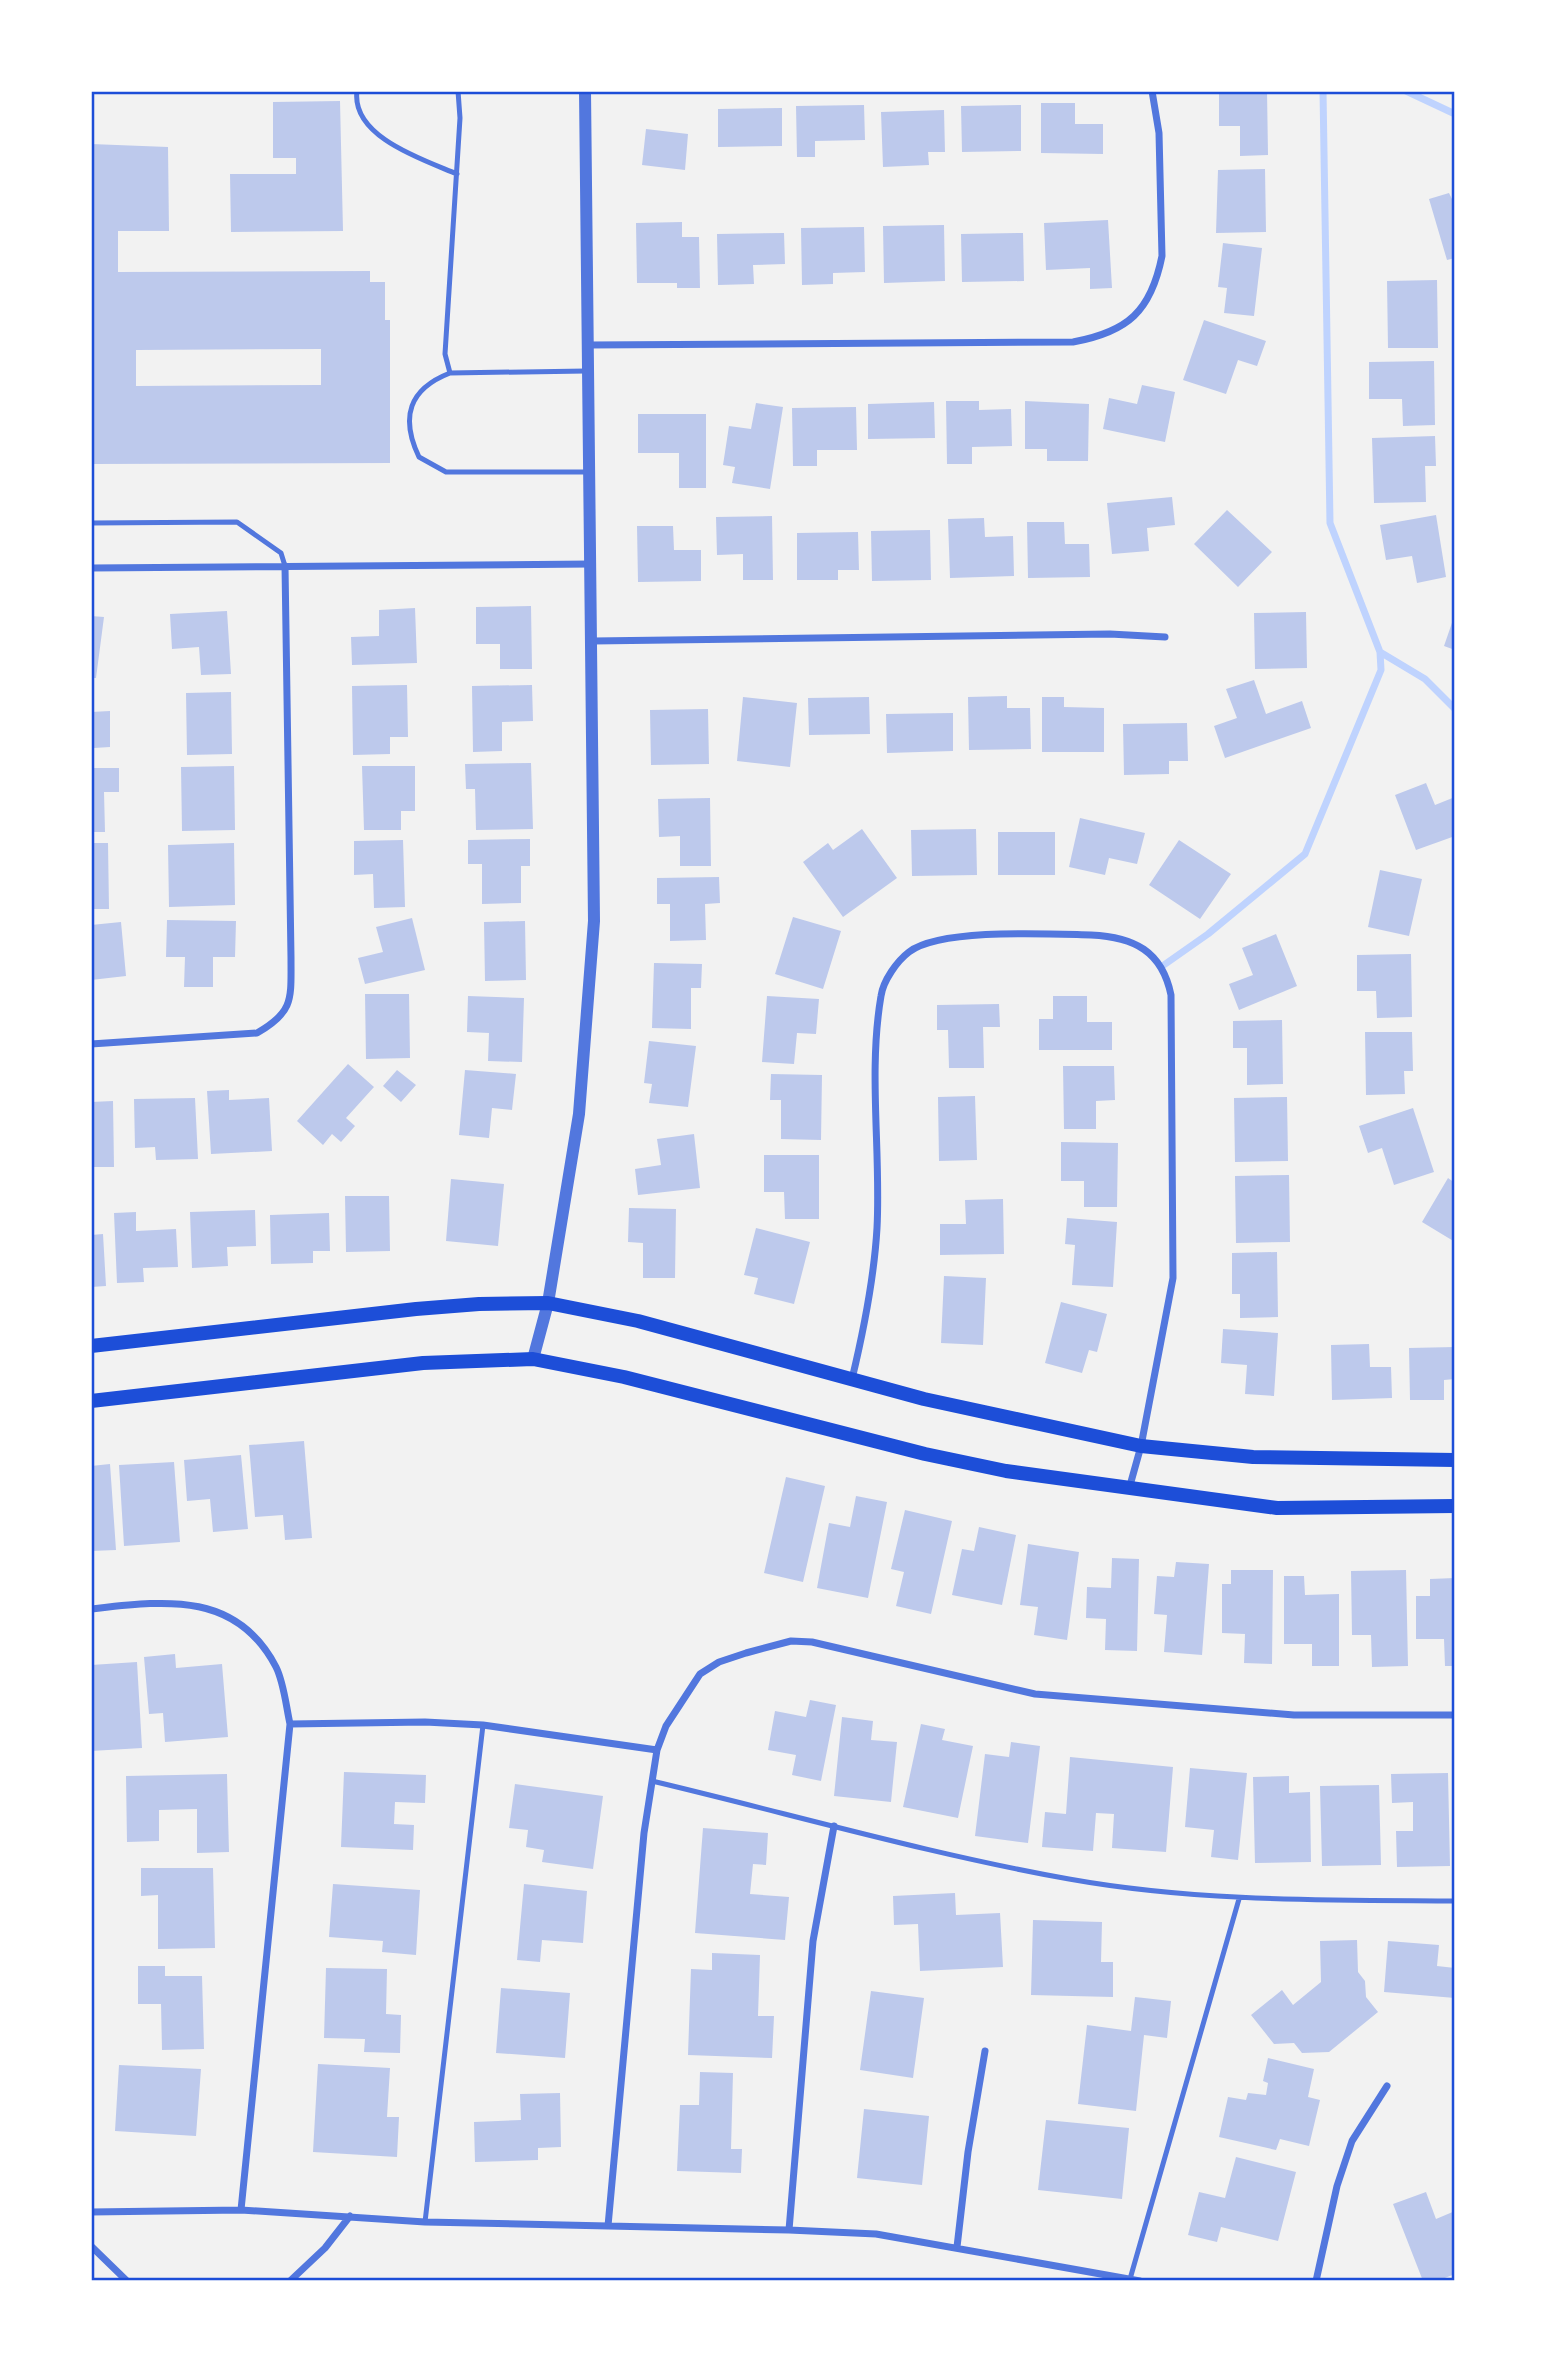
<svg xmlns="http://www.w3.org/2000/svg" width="1546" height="2372" viewBox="0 0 1546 2372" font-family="'Archivo Narrow',sans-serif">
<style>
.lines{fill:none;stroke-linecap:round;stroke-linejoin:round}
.stream{stroke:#bfd3fe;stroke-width:7}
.building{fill:#bdc9ec;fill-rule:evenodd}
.service{stroke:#5277de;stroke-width:5}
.minor{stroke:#5277de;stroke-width:7}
.tertiary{stroke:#5277de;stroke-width:12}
.secondary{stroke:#1d4ed8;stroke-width:14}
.neatline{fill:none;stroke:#1d4ed8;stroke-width:2.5}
</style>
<rect width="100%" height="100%" fill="#f2f2f2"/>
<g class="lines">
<path class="stream" d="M1406,91L1455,114
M1380,652L1425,679L1455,709
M1161,967L1208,934L1305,854L1381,670L1380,652L1330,523L1323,91"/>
</g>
<path class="building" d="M1219,91H1267L1268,155L1240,156V126H1219Z
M340,101L343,231L231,232L230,174H296V158H273V102Z
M1041,103H1075V124H1103V154L1041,153Z
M864,105L865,140L815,141V157H797L796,106Z
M1021,105V151L962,152L961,106Z
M782,108V146L718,147V109Z
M944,110L945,152H928L929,165L883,167L881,112Z
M646,129L688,134L685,170L642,165Z
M91,144L168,147L169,231H118V272L370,271V282H385V320H390V463L91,464ZM321,349V385L136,386V350Z
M1265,169L1266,232L1216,233L1218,170Z
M1449,193L1455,205V258L1447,260L1429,199Z
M1108,220L1112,288L1090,289V268L1046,270L1044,223Z
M682,222V237H699L700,288H677V283H637L636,223Z
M944,225L945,281L884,283L883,226Z
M864,227L865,272L833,273V284L802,285L801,228Z
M784,233L785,264L753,265L754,284L718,285L717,234Z
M1023,233L1024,281L962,282L961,234Z
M1223,243L1262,248L1254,316L1224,313L1227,288L1218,287Z
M1437,280L1438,348H1388L1387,281Z
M1204,320L1266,341L1257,366L1238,360L1226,394L1183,380Z
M1434,361L1435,425L1403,426L1402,399H1369V362Z
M1142,385L1175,392L1165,442L1103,429L1109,398L1137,404Z
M946,401H979V410L1011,409L1012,446L972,447V464H947Z
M1025,401L1089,404L1088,461H1047V449H1025Z
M934,402L935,438L868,439V404Z
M756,403L783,407L770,489L732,483L735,467L723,465L729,426L751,429Z
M856,407L857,450H817V466H793L792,408Z
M638,414H706V488H679V453H638Z
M1435,436L1436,466H1425L1426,502L1374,503L1372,438Z
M1172,497L1175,525L1147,528L1149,551L1112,554L1107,503Z
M1227,510L1272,552L1238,587L1194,544Z
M1436,515L1446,577L1417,583L1412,556L1386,560L1380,525Z
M772,516L773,580H743V554L717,555L716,517Z
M984,518L985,537L1013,536L1014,576L950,578L948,519Z
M1027,522H1064L1065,544H1089L1090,577L1028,578Z
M637,526H673L674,550H701V581L638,582Z
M930,530L931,580L872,581L871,531Z
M858,532L859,570H838V580H797V533Z
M531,606L532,669H500V644H476V607Z
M415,608L417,663L352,665L351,637L379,636V610Z
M227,611L231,674L201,675L199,647L172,649L170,614Z
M1306,612L1307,668L1255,669L1254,613Z
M1455,614V650L1444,646Z
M91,616L104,617L96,678H91Z
M1254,680L1266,714L1302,701L1311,728L1225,758L1214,726L1237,718L1226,689Z
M407,685L408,737H390V754L353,755L352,686Z
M532,685L533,721L502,722V751L473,752L472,686Z
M231,692L232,754L187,755L186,693Z
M1007,696V708H1030L1031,749L969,750L968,697Z
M743,697L797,703L790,767L737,761Z
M869,697L870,734L809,735L808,698Z
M1042,697H1064V707L1104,708V752H1042Z
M708,709L709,764L651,765L650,710Z
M110,711V747L94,748V758H91V712Z
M953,713V751L887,753L886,714Z
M1187,723L1188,761H1169V774L1124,775L1123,724Z
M531,763L533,829L476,830L475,789H466L465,764Z
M234,766L235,830L182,831L181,767Z
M362,766H415V811H401V830H364Z
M91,768H119V792H104L105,832H91Z
M1426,783L1435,805L1455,797V836L1416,850L1395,795Z
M710,798L711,866H680V836L659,837L658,799Z
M1080,818L1145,833L1137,864L1109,858L1105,875L1069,867Z
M862,829L897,878L843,917L803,862L828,843L833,850Z
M976,829L977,875L912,876L911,830Z
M998,832H1055V875H998Z
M530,839V866H521V903L482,904V864H468V840Z
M403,840L405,907L374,908L373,874L354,875V841Z
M1179,840L1231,874L1200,919L1149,885Z
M91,843H108L109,909H91Z
M234,843L235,905L169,907L168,845Z
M1380,870L1422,879L1409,936L1368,927Z
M719,877L720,903L705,904L706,940L670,941V904H657V878Z
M793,917L841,931L823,989L775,974Z
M412,918L425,970L365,984L358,958L383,952L376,927Z
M167,920L236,921L235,957H213V987H184L185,957H166Z
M525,921L526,980L485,981L484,922Z
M121,922L126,976L91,980V925Z
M1276,934L1297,986L1239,1010L1229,984L1253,975L1242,948Z
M1411,954L1412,1017L1377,1018L1376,991H1357V955Z
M654,963L702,964L701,988H691V1029L652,1028Z
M365,994H409L410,1058L366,1059Z
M468,996L524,998L522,1062L488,1061L489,1033L467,1032Z
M767,996L819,999L816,1034L797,1033L794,1064L762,1062Z
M1053,996H1087V1022H1112V1050H1039V1019H1053Z
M999,1004L1000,1027H983L984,1068H949L948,1030H937V1005Z
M1282,1020L1283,1084L1247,1085V1048H1233V1021Z
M1365,1032H1412L1413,1071H1404L1405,1094L1366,1095Z
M649,1041L696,1046L688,1107L649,1103L652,1084L644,1083Z
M348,1064L374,1087L346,1118L355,1126L341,1142L332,1134L323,1145L297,1121Z
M1063,1066H1114L1115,1100L1096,1101V1129H1064Z
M397,1070L416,1085L401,1102L383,1086Z
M465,1070L516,1074L512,1110L492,1108L489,1138L459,1135Z
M771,1074L822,1075L821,1140L781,1139V1100H770Z
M229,1090V1100L269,1098L272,1151L211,1154L207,1091Z
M975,1096L977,1160L939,1161L938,1097Z
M1287,1097L1288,1161L1235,1162L1234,1098Z
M195,1098L198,1159L156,1160L155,1147L135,1148L134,1099Z
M113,1101L114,1167H91V1102Z
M1413,1108L1434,1172L1394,1185L1382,1148L1368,1153L1359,1126Z
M694,1134L700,1188L638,1195L635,1169L661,1165L657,1139Z
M1061,1142L1118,1143L1117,1207H1084V1181H1061Z
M764,1155H819V1219H785L784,1192H764Z
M1289,1175L1290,1242L1236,1243L1235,1176Z
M1448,1178L1455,1183V1242L1422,1222Z
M451,1179L504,1184L498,1246L446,1241Z
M345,1196H389L390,1251L346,1252Z
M1003,1199L1004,1254L940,1255V1224H966L965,1200Z
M629,1208L676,1209L675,1278H643V1243L628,1242Z
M255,1210L256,1246L227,1247L228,1266L192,1268L190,1212Z
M136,1212V1231L176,1229L178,1267L143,1268L144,1282L117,1283L114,1213Z
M329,1213L330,1251H313V1263L271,1264L270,1215Z
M1067,1218L1117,1222L1113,1287L1072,1285L1075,1245L1065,1244Z
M756,1228L810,1242L794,1304L754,1294L758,1278L744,1275Z
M103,1234L106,1286L91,1287V1235Z
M1277,1252L1278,1317L1240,1318V1294H1232V1253Z
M944,1276L986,1278L983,1345L941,1343Z
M1061,1302L1107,1314L1097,1352L1089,1350L1082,1373L1045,1363Z
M1223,1329L1278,1333L1274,1396L1245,1394L1247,1365L1221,1363Z
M1369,1344L1370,1367H1391L1392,1398L1332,1400L1331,1345Z
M1455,1347V1379L1444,1380V1400H1410L1409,1348Z
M304,1441L312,1538L285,1540L283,1515L255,1517L249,1445Z
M241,1455L248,1529L213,1532L210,1499L187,1501L184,1460Z
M174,1462L180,1542L124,1546L119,1465Z
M110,1464L116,1550L91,1551V1466Z
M786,1477L825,1486L803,1582L764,1573Z
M856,1496L887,1502L868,1598L817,1588L829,1523L850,1527Z
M905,1510L952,1521L931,1614L896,1606L904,1572L891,1569Z
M979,1527L1016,1535L1002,1605L952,1595L962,1549L974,1551Z
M1028,1544L1079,1552L1067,1640L1034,1635L1038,1607L1020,1605Z
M1112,1558L1139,1559L1137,1651L1105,1650L1106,1619L1086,1618L1087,1587L1111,1588Z
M1176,1562L1209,1564L1202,1655L1164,1652L1167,1615L1154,1614L1157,1576L1174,1577Z
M1231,1570H1273L1272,1664L1244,1663L1245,1634L1222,1633V1584H1231Z
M1406,1570L1408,1666L1372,1667L1371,1635H1352L1351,1571Z
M1284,1576H1304L1305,1595L1339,1594V1666H1312V1644H1284Z
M1455,1578V1666H1445L1444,1639H1416V1596H1430V1579Z
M175,1654L176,1668L222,1664L228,1737L165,1742L163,1713L149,1714L144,1657Z
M137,1662L142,1748L91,1751V1665Z
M810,1700L836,1705L821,1781L792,1775L796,1755L768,1750L775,1711L806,1717Z
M842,1717L873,1721L871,1740L897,1742L891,1802L834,1796Z
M921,1724L945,1729L942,1740L973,1746L958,1818L903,1807Z
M1011,1742L1040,1746L1028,1843L975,1836L985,1754L1009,1757Z
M1070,1757L1173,1767L1166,1852L1112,1848L1114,1814L1096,1813L1093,1851L1042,1847L1045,1812L1066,1814Z
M1190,1768L1247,1773L1238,1860L1211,1857L1214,1830L1185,1827Z
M344,1772L426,1775L425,1803L395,1802L394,1824L414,1825L413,1850L341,1847Z
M1448,1773L1450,1866L1397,1867L1396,1831H1413V1802L1392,1803L1391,1774Z
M227,1774L229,1852L197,1853V1809L159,1810V1841L127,1842L126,1776Z
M1289,1776V1793L1310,1792L1311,1862L1255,1863L1253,1777Z
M515,1784L603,1796L593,1869L542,1862L544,1850L526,1847L528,1830L509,1828Z
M1379,1785L1381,1865L1322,1866L1320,1786Z
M703,1828L768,1833L766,1865L753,1864L750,1894L789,1897L785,1940L695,1933Z
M141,1868H213L215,1948L158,1949V1895L141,1896Z
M333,1884L420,1890L416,1955L382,1952L383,1941L329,1937Z
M524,1884L587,1891L583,1943L542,1940L540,1962L517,1960Z
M955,1893L956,1915L1000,1913L1003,1967L920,1971L918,1924L894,1925L893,1896Z
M1033,1920L1102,1922L1101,1962H1113V1997L1031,1995Z
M1357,1940L1358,1972L1365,1981L1366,1997L1378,2012L1329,2052L1302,2053L1294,2043L1274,2044L1251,2015L1282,1990L1293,2005L1321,1982L1320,1941Z
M1388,1941L1439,1945L1437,1966L1455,1968V1998L1384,1992Z
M712,1953L760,1955L758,2016H774L772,2058L688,2055L691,1969L712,1970Z
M138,1966H165V1976H202L204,2049L162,2050L161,2004H138Z
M326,1968L387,1969L386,2014L401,2015L400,2053L364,2052L365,2039L324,2038Z
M501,1988L570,1993L565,2058L496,2053Z
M871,1991L924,1998L913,2078L860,2070Z
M1135,1997L1171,2001L1167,2038L1144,2035L1136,2111L1078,2104L1087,2025L1131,2031Z
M1268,2058L1314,2069L1308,2097L1320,2100L1309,2146L1280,2139L1276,2150L1219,2137L1228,2097L1246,2100L1248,2093L1266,2095L1268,2083L1263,2081Z
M318,2064L390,2068L387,2117H399L397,2157L313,2152Z
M119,2065L201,2069L196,2136L115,2131Z
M700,2072L733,2073L731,2149H742L741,2173L677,2171L680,2105H699Z
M560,2093L561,2147L538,2148V2160L475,2162L474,2122L521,2120L520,2094Z
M864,2109L929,2116L922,2185L857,2178Z
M1046,2120L1129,2128L1122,2199L1038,2190Z
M1236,2157L1296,2172L1278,2241L1221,2227L1217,2242L1188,2235L1199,2192L1225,2198Z
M1426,2192L1436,2219L1455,2211V2274L1437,2281H1423L1393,2204Z
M418,2278H442V2281H418Z"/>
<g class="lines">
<path class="service" d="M357,91C351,137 424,160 457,174
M586,371L450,373C409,389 400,417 419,457L446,472H590
M450,373L445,354L460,118L458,91
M91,523L237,522L281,553L285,566
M652,1781C791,1814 929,1854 1069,1879C1197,1902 1326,1900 1455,1901
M425,2222L483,1725
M1130,2279L1239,1899"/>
<path class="minor" d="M589,345L1073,342C1128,332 1151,311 1162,256L1159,133L1152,91
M91,568L591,564
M593,641L1110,634L1165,637
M91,1044L257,1033C294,1012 291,999 291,958L285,566
M852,1379C864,1329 874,1280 877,1228C881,1152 868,1072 881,996C883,981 897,961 909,952C941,928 1049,934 1091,935C1134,937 1162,951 1171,995L1173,1278L1141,1446L1129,1489
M91,1609C163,1601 236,1590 276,1667C284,1683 286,1706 290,1724L241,2210
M290,1724L425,1722L483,1725L657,1750
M91,2212L241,2210L425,2222L789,2230L876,2234L1140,2281
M608,2226L644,1833L657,1750L666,1726L700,1674L719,1662L746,1653L791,1641L812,1642L1035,1694L1294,1715H1455
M789,2230L813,1941L834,1826
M91,2246L127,2281
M957,2247L968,2152L985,2051
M290,2281L325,2248L350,2216
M1316,2281L1337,2186L1352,2141L1387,2086"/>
<path class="tertiary" d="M533,1359L548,1303L579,1114L594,921L585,91"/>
<path class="secondary" d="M91,1346L416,1309L479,1304L548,1303L638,1321L924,1399L1141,1446L1253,1457L1455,1460
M91,1401L423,1363L533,1359L624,1377L925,1454L1006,1471L1277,1508L1455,1506"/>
</g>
<rect width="1546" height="2372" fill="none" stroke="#ffffff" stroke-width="186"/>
<rect x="93" y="93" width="1360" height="2186" class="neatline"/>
</svg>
